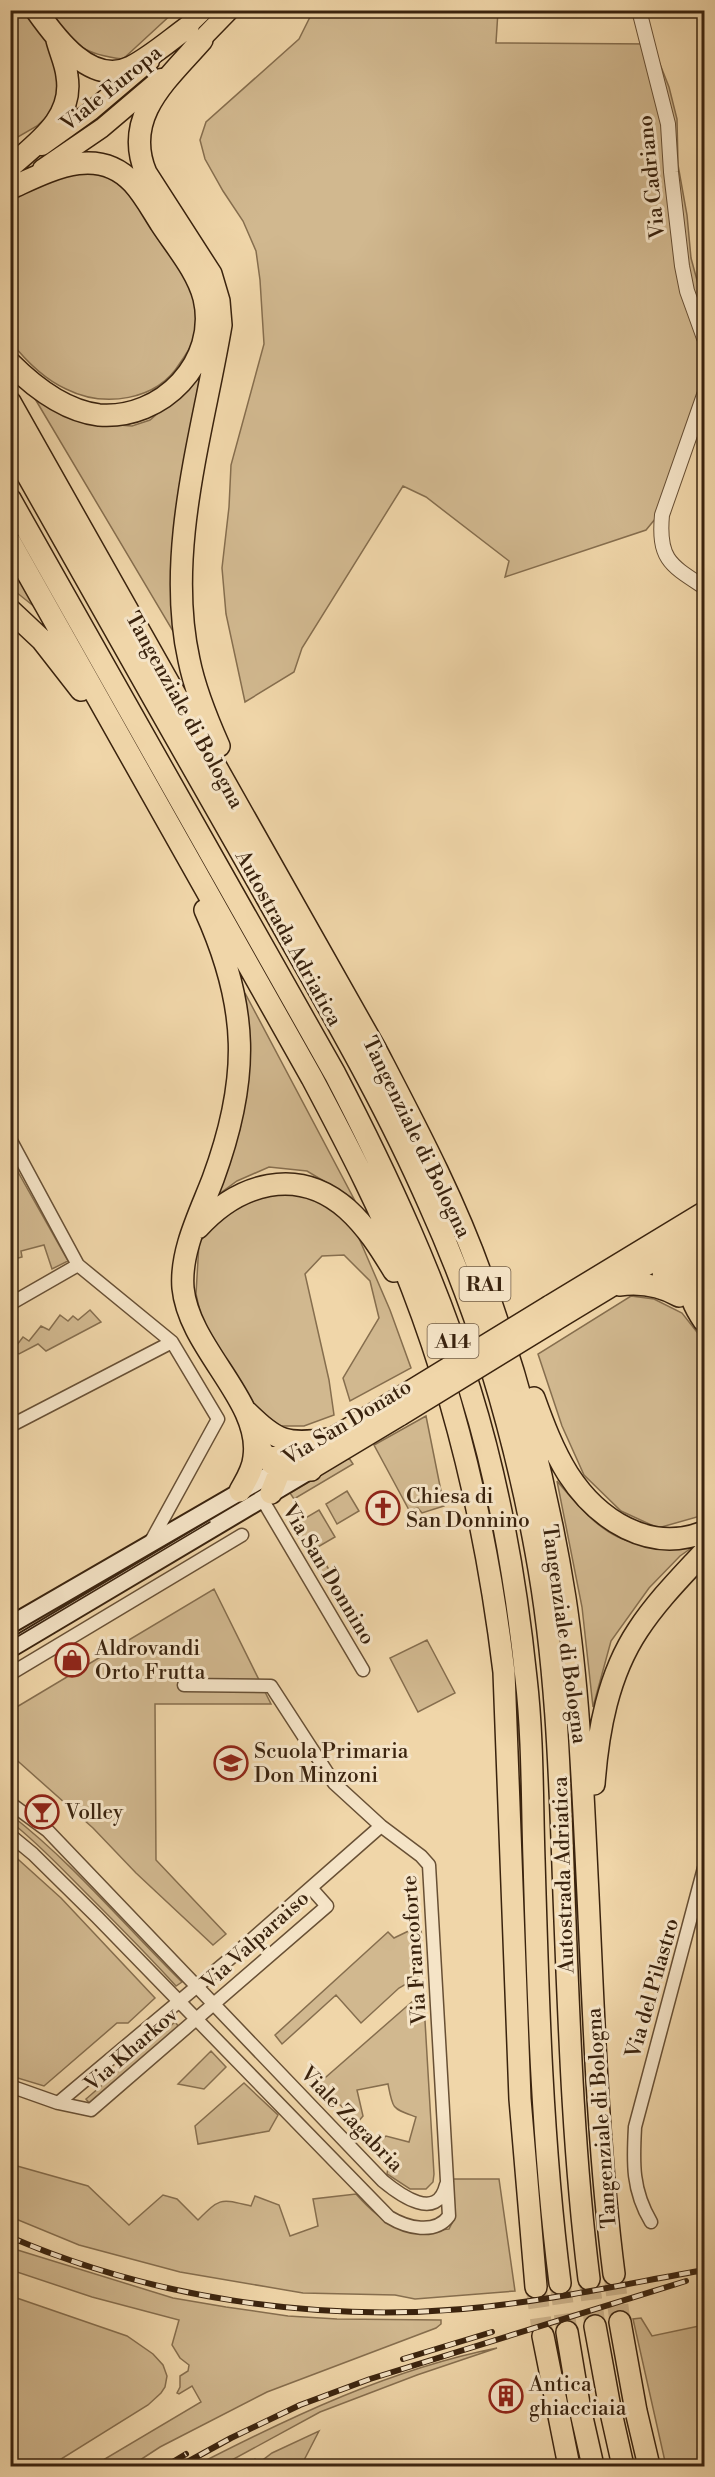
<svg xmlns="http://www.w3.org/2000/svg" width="715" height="2477" viewBox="0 0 715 2477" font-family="'Libre Bodoni',serif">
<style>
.green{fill:#d1b88f;stroke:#866e4e;stroke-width:1.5}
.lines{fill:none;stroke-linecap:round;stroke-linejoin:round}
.motorway-tunnel{stroke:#ccb28a;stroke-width:21;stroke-dasharray:21 10;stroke-linecap:butt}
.minor-casing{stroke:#685035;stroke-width:15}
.tertiary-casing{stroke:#685035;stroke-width:16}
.secondary-casing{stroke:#3a230e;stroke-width:20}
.primary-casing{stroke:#3a230e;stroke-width:21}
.motorway-casing{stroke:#3a230e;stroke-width:24}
.minor{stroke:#f5e4c7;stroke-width:12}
.tertiary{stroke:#f5e4c7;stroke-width:14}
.secondary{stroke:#f5e4c7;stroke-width:16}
.primary{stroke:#f0d6a9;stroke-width:18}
.motorway{stroke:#f0d6a9;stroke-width:21}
.tram{stroke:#3a230e;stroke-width:1.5}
.rail-casing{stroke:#3a230e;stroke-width:6}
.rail{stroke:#f5e4c7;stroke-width:4;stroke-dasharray:11;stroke-linecap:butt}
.primary-bridge-casing{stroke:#3a230e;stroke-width:21;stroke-linecap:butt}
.primary-bridge{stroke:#f0d6a9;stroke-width:18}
.labels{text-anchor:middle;stroke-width:6;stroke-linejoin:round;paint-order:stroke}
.shield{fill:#f5e4c7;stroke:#725d46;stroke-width:1.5}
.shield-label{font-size:20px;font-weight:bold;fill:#3a230e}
.street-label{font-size:21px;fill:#3a230e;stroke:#f5e4c7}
.poi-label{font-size:21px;fill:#3a230e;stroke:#f5e4c7;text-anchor:start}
</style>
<rect width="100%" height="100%" fill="#f0d6a9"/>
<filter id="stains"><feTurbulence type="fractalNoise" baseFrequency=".00333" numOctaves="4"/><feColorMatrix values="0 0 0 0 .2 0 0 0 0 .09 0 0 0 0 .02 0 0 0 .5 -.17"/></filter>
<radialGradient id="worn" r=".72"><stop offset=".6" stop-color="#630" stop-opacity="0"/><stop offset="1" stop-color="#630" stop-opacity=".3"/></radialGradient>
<path class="green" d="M10,11H24L51,47L60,74L57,107L37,126L11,141Z
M50,11H175L123,59C80,54 75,44 50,11Z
M313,11H498L496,43L652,44L669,87L677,119L678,165L687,215L691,258L704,306V411L665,507L646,530L505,577L509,561L426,497L403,486L302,648L294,672L245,702L226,614L222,568L229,507L231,465L264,344L260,280L256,251L243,221L223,191L205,159L200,140L206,122L299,39Z
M73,172C82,173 95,172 104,176C129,185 140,212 154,233C170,257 198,287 199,317C199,334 189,350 180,363C157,401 104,408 66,389C44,379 26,361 11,342V202L42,182Z
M200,376L174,527L177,638L31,392L80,422L132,426L150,420Z
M11,555L46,616L11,588Z
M245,993L354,1199L307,1171L269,1167L237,1181L215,1197L240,1129L250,1060Z
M18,1172L68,1261L52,1269L44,1245L21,1251L22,1257L11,1260V1176Z
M283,1189L323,1200L355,1229L390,1310L411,1368L350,1401L343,1378L379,1318L370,1281L344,1255L322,1256L305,1274L329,1380L334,1415L304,1426H281L258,1410L203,1325L196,1294L199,1243L219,1215Z
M631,1296L654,1299L682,1313L704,1341V1515L658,1528L621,1511L584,1475L562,1426L538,1354Z
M90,1310L101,1322L46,1351L38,1344L19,1354L13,1350L23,1337L29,1341L41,1326L49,1330L60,1315L68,1321L73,1316L78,1320Z
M426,1416L444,1506L422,1513L418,1508L409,1510L374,1445Z
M349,1458L353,1464L294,1499L290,1493Z
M557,1481C605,1538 624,1553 700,1542L680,1556L649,1588L611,1641L593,1707L582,1607Z
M347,1491L359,1511L337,1524L326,1504Z
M319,1510L335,1537L316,1548L331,1573L323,1578L292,1526Z
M214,1589L271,1704H155L156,1860L226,1934L213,1945L136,1873L93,1828L11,1755L10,1711Z
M427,1640L455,1693L418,1712L390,1658Z
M11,1815C74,1864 125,1926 182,1982L176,1986C147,1954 116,1923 85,1892C61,1868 38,1843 11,1822Z
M10,1852L61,1898L155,1998L128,2023H117L44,2086L11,2076Z
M421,1925L423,1974L399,1988L361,2023L336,1995L282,2044L275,2035L388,1932L394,1938Z
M414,2000L424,2004L434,2174L433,2182L426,2189H410L387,2174C390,2161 385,2154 376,2145L386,2136L409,2142L416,2117C392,2108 393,2110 388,2084L357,2090L363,2116L358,2122L318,2084Z
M175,2022L179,2027L90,2104L86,2099Z
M211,2051L226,2067L204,2089L178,2084Z
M244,2083L278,2115L269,2131L198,2144L195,2126Z
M10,2164L88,2186L129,2225L163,2195L177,2199L198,2220C221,2197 220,2199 251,2206L255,2196L279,2205L290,2236L318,2226L313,2199L356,2194C387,2229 403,2234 449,2229L455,2217L453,2179H499L515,2291L415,2299L395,2295L303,2293L180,2272L79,2245L11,2217Z
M11,2248L173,2298L226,2307L288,2316L337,2319L441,2320V2324L436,2328L267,2392L160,2447L131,2466H93L201,2402L192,2386L179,2394L177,2393L180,2387V2376L188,2371L189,2365L180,2358L172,2345L179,2320L92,2297L11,2270Z
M11,2296L127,2336L153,2354L163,2365L167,2376L165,2387L161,2393L148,2405L50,2466H11Z
M641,2318L652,2336L704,2325V2466H666L633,2319Z
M497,2348L417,2375L320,2412L221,2466H195C290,2417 391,2369 497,2348Z
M319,2431L301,2466H243L255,2459L260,2462L272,2453Z"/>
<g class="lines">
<path class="motorway-tunnel" d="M614,2274L620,2322
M589,2279L595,2326
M560,2283L567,2332
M536,2287L543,2336"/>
<defs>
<path id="minor" d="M10,1139L78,1265L172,1342L218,1419L150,1543
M10,1304L78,1265
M10,1426L172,1342
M262,1499L363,1670
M10,1674L242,1535
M10,1803L48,1831L383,2181C400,2195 437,2222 446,2185
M10,1835L33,1854L97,1917L389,2217C407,2228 435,2235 449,2216L429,1865L421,1856L381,1826L334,1783L271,1686L184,1685
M10,2086L58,2103L91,2110L327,1906L311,1888
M58,2103L226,1962L381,1826
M651,2222C632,2190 633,2163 635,2127L704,1868"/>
<path id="tertiary" d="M639,10L668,124L671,172L682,266L687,291L704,338
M704,395L662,515C658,559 670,565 704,587"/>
<path id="secondary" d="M10,1625L281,1468
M10,1649L311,1470"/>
<path id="primary" d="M177,36L204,10
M192,49L230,10
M42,146L91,111L150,61
M42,169L102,128L161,78
M549,1305L704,1211
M556,1321L703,1232
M281,1468L392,1401
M311,1470L401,1416"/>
<path id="motorway" d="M36,10C55,37 91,87 131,67C152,56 170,40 188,27
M202,40C168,79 122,116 146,173L211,274L219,301L221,325C203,432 165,552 189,660C195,690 207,719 219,746
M10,167C38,142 74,118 67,76C66,64 60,52 57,40
M10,363C34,387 65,411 99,415C162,420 219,362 204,298C197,271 176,247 161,224C152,210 144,195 133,183C97,144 49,171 11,188
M10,402L376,1050C415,1125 455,1200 483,1280C520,1383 548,1490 565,1598C580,1697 583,1796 588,1895C594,2022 598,2149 614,2274
M10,444C92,591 175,736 258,882C317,988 380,1092 429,1204C479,1314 514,1432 536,1552C557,1665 560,1780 564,1895C569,2023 573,2151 589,2279
M10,499L335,1074C388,1176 436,1280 470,1390C499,1483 516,1581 526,1678C533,1738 532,1799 534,1859C538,2001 542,2143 560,2283
M10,542L312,1078C348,1146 384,1215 412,1288C460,1412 488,1540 504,1672L520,2099L536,2287
M10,610L42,640L81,690
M205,910C249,1007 250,1079 213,1179C200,1213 180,1251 183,1288C189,1349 262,1401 254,1457C253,1470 246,1480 240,1491
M198,1228C238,1184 297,1165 347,1209C367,1227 380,1248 394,1271
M697,1236C685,1271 683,1291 704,1321
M619,1285C641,1282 660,1285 679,1296
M678,1295L664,1278L661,1258L673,1262L688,1289
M534,1398C543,1423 553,1450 568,1474C597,1519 649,1554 704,1532
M247,1412C278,1442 286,1445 329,1439
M255,1439C270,1468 278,1472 311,1470
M271,1493L281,1468L280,1454
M594,1784C598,1731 608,1675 638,1630C657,1601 681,1577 704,1552
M620,2322L636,2411L649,2466
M595,2326L610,2408L623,2466
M567,2332L579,2404L593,2466
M543,2336L569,2466"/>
</defs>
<use href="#minor" class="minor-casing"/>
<use href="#tertiary" class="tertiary-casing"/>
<use href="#secondary" class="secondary-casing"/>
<use href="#primary" class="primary-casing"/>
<use href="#motorway" class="motorway-casing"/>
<use href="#minor" class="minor"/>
<use href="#tertiary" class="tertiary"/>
<use href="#secondary" class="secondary"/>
<use href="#primary" class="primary"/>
<use href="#motorway" class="motorway"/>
<path class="tram" d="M10,1641L210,1522"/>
<defs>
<path id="rail" d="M10,2237C149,2297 313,2322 463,2309C544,2302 625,2284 704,2270
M403,2359L492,2332
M166,2466L186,2454
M180,2466L231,2438L300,2405L370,2379L686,2281"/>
</defs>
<use href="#rail" class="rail-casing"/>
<use href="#rail" class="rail"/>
<defs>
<path id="primary-bridge" d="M392,1401L549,1305
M401,1416L556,1321"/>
</defs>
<use href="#primary-bridge" class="primary-bridge-casing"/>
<use href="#primary-bridge" class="primary-bridge"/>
</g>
<defs>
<symbol id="church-ring" viewBox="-11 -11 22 22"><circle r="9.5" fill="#f5e4c7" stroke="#8f2418" stroke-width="1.5"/><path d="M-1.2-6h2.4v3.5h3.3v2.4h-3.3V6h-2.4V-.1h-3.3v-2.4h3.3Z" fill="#8f2418"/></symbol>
<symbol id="shop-ring" viewBox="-11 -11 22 22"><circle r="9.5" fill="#f5e4c7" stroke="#8f2418" stroke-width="1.5"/><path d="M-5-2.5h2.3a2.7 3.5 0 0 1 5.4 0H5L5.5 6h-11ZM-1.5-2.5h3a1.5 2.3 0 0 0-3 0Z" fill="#8f2418"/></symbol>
<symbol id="school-ring" viewBox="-11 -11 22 22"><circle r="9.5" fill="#f5e4c7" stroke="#8f2418" stroke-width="1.5"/><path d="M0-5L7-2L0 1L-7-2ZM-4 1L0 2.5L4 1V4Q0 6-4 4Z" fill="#8f2418"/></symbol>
<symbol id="bar-ring" viewBox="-11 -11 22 22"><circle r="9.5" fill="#f5e4c7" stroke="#8f2418" stroke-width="1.5"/><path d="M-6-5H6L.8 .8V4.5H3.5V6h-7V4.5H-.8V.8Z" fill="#8f2418"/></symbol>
<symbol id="building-ring" viewBox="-11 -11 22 22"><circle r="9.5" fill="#f5e4c7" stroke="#8f2418" stroke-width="1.5"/><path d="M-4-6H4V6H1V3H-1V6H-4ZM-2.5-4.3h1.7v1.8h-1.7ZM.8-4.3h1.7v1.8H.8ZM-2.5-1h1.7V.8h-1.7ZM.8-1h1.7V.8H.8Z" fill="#8f2418"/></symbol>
</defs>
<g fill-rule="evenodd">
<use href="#church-ring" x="364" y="1489" width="38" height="38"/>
<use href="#shop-ring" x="53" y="1641" width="38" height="38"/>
<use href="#school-ring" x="212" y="1744" width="38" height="38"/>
<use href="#bar-ring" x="23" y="1793" width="38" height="38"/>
<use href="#building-ring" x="487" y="2377" width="38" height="38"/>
</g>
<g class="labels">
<g class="shield">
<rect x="459.5" y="1267" width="51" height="34" rx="4.5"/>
<rect x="427.5" y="1324" width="51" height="34" rx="4.5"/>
</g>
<g class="shield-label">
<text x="485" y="1291">RA1</text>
<text x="453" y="1348">A14</text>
</g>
<g class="street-label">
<text transform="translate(111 88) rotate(-39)" y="7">Viale Europa</text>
<text transform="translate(651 177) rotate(-96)" y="7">Via Cadriano</text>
<text transform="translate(185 710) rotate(61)" y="7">Tangenziale di Bologna</text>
<text transform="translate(289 938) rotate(61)" y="7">Autostrada Adriatica</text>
<text transform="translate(417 1137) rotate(64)" y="7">Tangenziale di Bologna</text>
<text transform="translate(347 1422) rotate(-31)" y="7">Via San Donato</text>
<text transform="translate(329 1574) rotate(59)" y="7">Via San Donnino</text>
<text transform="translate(565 1634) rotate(82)" y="7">Tangenziale di Bologna</text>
<text transform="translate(563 1875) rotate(-92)" y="7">Autostrada Adriatica</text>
<text transform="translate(255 1940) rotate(-42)" y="7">Via Valparaiso</text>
<text transform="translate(414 1950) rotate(-94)" y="7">Via Francoforte</text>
<text transform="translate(652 1988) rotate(-74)" y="7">Via del Pilastro</text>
<text transform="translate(131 2049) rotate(-41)" y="7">Via Kharkov</text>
<text transform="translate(601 2118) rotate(-94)" y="7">Tangenziale di Bologna</text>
<text transform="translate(352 2119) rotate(46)" y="7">Viale Zagabria</text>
</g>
<g class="poi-label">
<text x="406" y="1503">Chiesa di<tspan x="406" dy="24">San Donnino</tspan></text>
<text x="95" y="1655">Aldrovandi<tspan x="95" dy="24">Orto Frutta</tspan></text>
<text x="254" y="1758">Scuola Primaria<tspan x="254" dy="24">Don Minzoni</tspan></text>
<text x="65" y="1819">Volley</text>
<text x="529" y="2391">Antica<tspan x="529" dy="24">ghiacciaia</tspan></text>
</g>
</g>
<rect width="715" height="2477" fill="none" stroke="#f0d6a9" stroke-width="36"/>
<rect x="12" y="12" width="691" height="2453" fill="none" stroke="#3a230e" stroke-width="3"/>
<rect x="18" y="18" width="679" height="2441" fill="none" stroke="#3a230e" stroke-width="1.5"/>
<rect width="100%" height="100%" filter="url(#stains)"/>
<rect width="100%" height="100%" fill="url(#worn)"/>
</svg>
